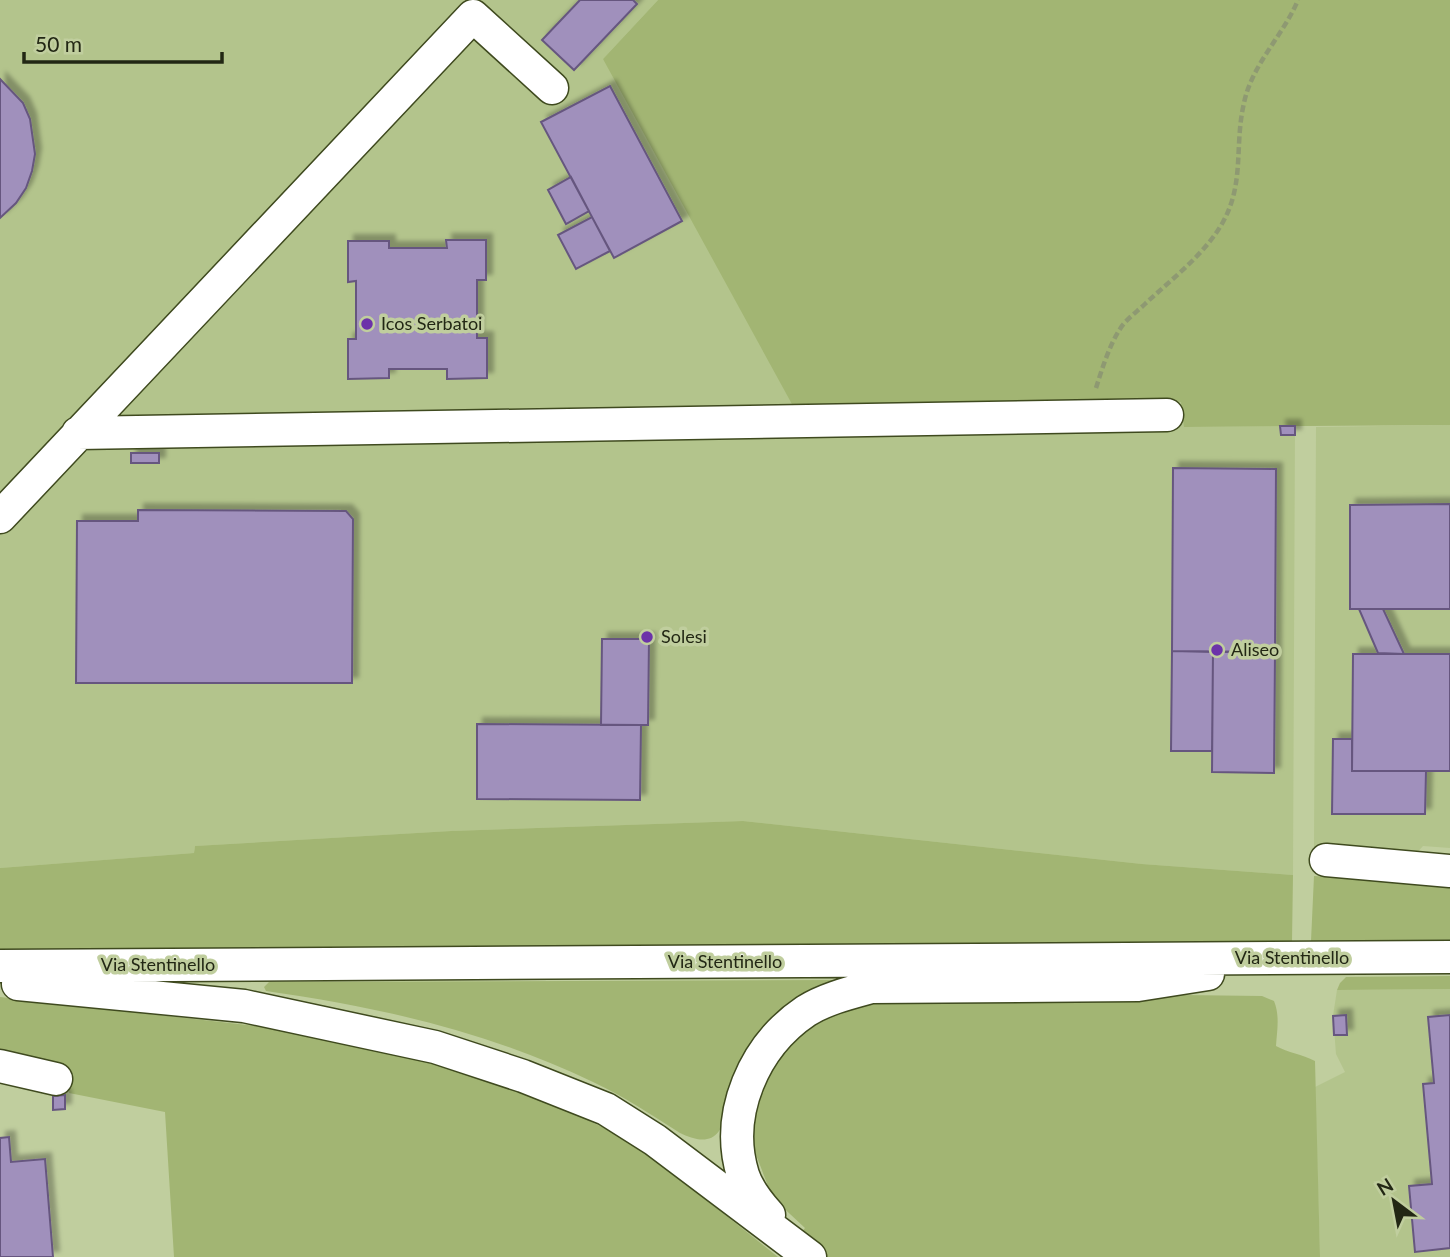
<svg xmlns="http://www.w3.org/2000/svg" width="1450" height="1257" viewBox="0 0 1450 1257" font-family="Lato,sans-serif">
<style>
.built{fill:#b3c48c}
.green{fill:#a2b573}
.building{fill:#a090bc;stroke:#66577f;stroke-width:2;filter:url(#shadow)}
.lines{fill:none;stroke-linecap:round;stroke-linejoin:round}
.minor-casing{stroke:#3f4a1f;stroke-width:35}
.path{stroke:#8e9972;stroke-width:4.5;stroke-dasharray:7 3.5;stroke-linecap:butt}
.minor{stroke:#fff;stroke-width:32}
.poi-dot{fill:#6c33a9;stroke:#c0ce9e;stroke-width:2.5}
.labels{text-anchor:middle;stroke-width:7;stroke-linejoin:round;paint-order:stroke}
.poi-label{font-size:18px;fill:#222714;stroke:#c0ce9e;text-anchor:start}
.street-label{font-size:18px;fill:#222714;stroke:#c0ce9e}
</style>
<defs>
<filter id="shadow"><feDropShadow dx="6" dy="-6" stdDeviation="2" flood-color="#0004"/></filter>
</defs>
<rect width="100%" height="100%" fill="#c0ce9e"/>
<path class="built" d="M0,0H658L603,59L1091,402L1127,399L1182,402L1185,427L1295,426L1293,875L1142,864L743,821L451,831L195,846L194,853L0,868Z
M1450,425V848L1423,846L1413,857L1314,848L1316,427Z
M1450,989V1257H1320L1315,1087L1345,1072L1336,1054L1333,1016L1337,990Z"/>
<path class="green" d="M658,0H1450V425L1184,427L1181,402L1127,399L1091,402L793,406L603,59Z
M743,821L1142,864L1293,875L1292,941L0,950V868L194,853L195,846L451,831Z
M1314,876L1450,885V940L1311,941Z
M1450,976V989L1337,990L1340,983L1346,977Z
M839,980C789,999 747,1031 730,1084C725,1098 728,1119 719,1131C709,1145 693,1139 680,1133C652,1115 623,1096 593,1082C490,1032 379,1007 266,991L264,987L269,982Z
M1182,995L1262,996L1274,1001C1280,1016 1277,1030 1276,1046C1288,1053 1302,1054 1315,1061L1320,1257H781L805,1228L775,1200L768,1186L753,1147L751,1123L770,1063L809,1024L874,999Z
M0,997L291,1030L448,1066L541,1097L614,1133L650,1155L778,1257H174L165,1112L69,1093L66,1071L0,1059Z"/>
<path class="building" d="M580,0H633L637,4L574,70L542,40Z
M0,79L23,103L30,119L35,154L32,171L26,188L16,203L0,218Z
M610,86L682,221L614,258L541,122Z
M571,177L589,211L566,224L548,190Z
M592,217L610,251L576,269L558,235Z
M446,240H486V280H477V338H487V378L447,379V369H389V378L348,379V339H356V281L348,282V241H389V248H447Z
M1280,426H1295V435H1281Z
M131,453H159V463H131Z
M1173,468L1276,469L1275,652L1172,651Z
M1450,504V609H1350V505Z
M138,510L346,511L353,519L352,683H76L77,521H138Z
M1359,609H1383L1404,654L1378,653Z
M602,639H649L648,725H601Z
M1172,651L1213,652L1212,751H1171Z
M1213,652H1275L1274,773L1212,772Z
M1353,654H1450V771H1352Z
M477,724L641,725L640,800L477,799Z
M1333,739H1352V771H1426L1425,814H1332Z
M1346,1015L1347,1035H1334L1333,1016Z
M1450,1015V1248L1415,1252L1409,1186L1432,1184L1423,1084L1434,1083L1428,1017Z
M65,1095V1109L53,1110V1096Z
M9,1137L11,1162L45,1159L53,1257H0V1138Z"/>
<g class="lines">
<defs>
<path id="minor" d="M78,433L1167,415
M0,517L473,16L552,88
M1326,860L1450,871
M0,966L1450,957
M18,984L244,1006L435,1047L523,1076L606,1109L655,1140L810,1257
M0,1066L56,1079
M769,1215C759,1204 748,1190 743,1175C724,1114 754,1046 806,1011C825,999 849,993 871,987L1138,985L1208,974"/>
</defs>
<use href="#minor" class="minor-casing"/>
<path class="path" d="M1096,388C1102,369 1109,346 1120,329C1126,319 1138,311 1146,303C1173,278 1205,254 1223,222C1245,182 1234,146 1244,103C1252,64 1283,36 1298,0"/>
<use href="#minor" class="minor"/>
</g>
<g class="poi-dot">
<circle cx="367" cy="324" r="7"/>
<circle cx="647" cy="637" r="7"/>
<circle cx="1217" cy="650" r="7"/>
</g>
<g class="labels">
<g class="poi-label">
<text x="381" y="330">Icos Serbatoi</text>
<text x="661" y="643">Solesi</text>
<text x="1231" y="656">Aliseo</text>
</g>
<g class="street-label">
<text x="1292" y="964">Via Stentinello</text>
<text x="725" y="968">Via Stentinello</text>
<text x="158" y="971">Via Stentinello</text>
</g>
</g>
<g transform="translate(1394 1201) rotate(328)" stroke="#c0ce9e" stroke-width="5" paint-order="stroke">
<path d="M0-5L12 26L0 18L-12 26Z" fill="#222714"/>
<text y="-10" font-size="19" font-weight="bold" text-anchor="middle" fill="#222714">N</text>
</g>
<path d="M24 52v10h198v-10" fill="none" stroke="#222714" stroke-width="3.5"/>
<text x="35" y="52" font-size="21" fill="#222714" stroke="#c0ce9e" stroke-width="5" paint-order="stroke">50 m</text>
</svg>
